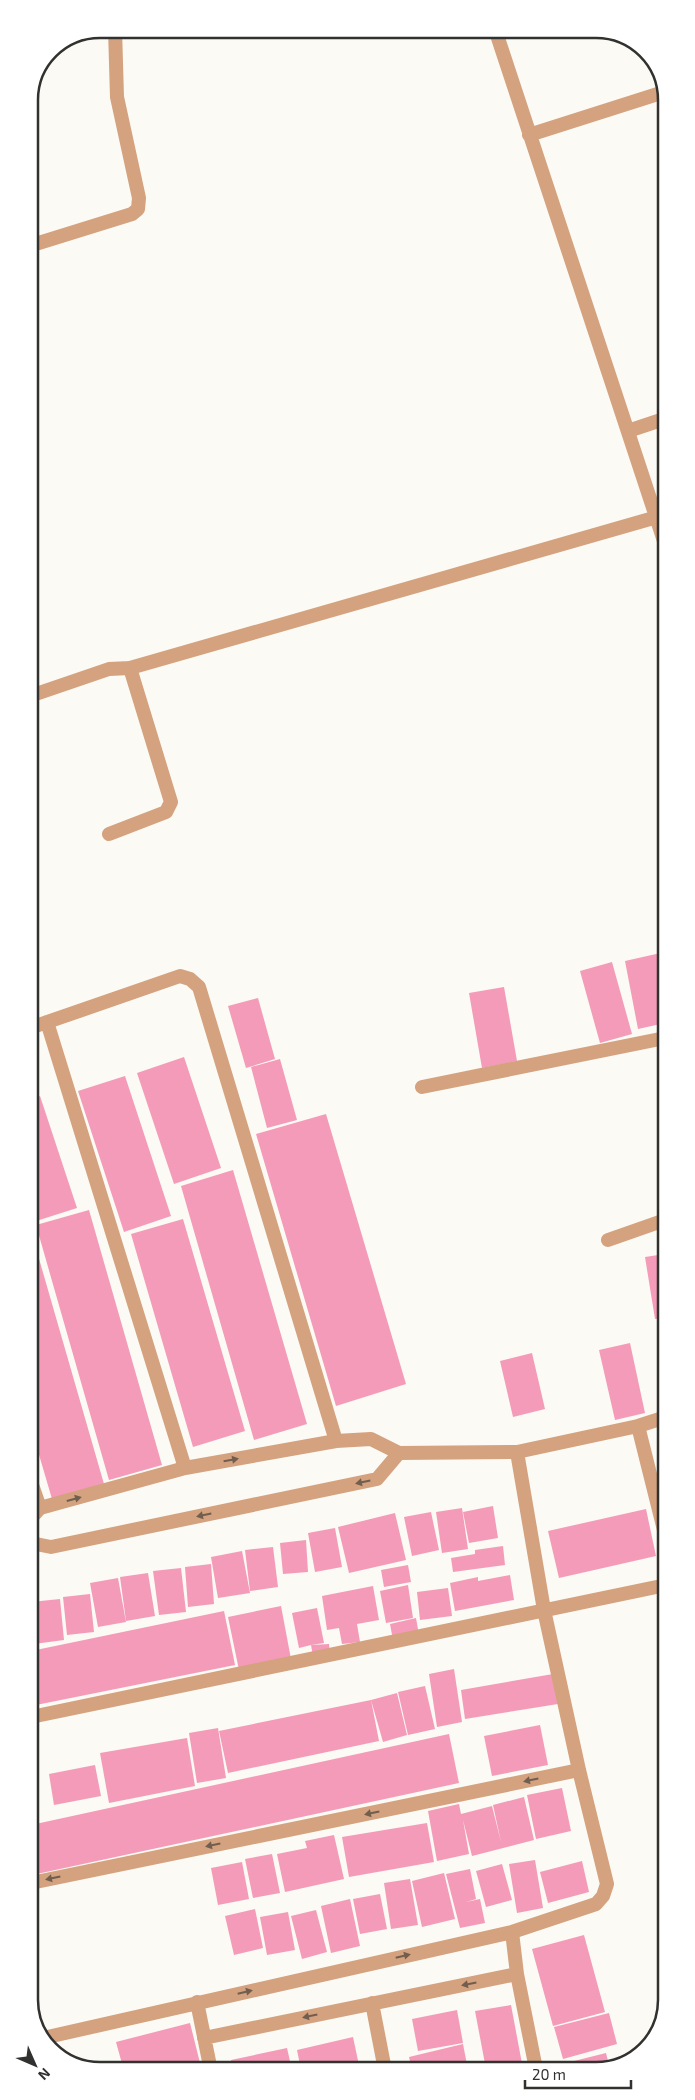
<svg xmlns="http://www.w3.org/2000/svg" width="695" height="2100" viewBox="0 0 695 2100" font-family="'Exo 2',sans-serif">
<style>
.building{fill:#f49bb9}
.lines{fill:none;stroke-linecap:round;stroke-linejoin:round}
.service{stroke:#d4a27e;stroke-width:14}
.minor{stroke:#d4a27e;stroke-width:14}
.oneway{fill:#725e4f}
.rim{fill:none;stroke:#31312f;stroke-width:2.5}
</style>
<rect width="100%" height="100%" fill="#fbfaf4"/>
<path class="building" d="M665,952V1023L638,1029L625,961Z
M612,962L632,1034L600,1043L580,971Z
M504,987L517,1061L482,1068L469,993Z
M258,998L275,1059L246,1068L228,1006Z
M184,1057L221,1168L174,1184L137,1073Z
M280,1059L297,1120L267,1128L251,1067Z
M125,1076L171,1216L124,1232L78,1091Z
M40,1096L77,1208L30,1223V1100Z
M326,1114L406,1384L336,1406L256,1134Z
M233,1170L307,1424L254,1440L181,1186Z
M89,1210L162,1465L109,1480L36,1225Z
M183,1219L245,1431L193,1447L131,1234Z
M31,1231L104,1484L52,1499L30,1424Z
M665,1254V1318L655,1319L645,1257Z
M630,1343L645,1413L615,1420L599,1350Z
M532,1353L545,1409L513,1417L500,1361Z
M493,1506L498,1538L469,1543L463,1512Z
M462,1508L468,1549L442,1553L436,1512Z
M646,1509L656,1556L559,1578L548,1531Z
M431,1512L439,1550L412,1556L404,1517Z
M395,1513L406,1560L349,1573L338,1527Z
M335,1528L342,1567L315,1572L308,1533Z
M306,1540L308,1572L283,1574L280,1543Z
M503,1546L505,1565L453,1572L451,1558L475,1554V1550Z
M273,1547L278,1587L250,1591L245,1550Z
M242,1551L250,1593L218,1598L211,1557Z
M211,1564L214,1604L188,1607L185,1567Z
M408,1565L411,1582L384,1587L381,1570Z
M181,1568L186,1612L159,1615L153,1571Z
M148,1573L155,1616L126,1621L120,1577Z
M510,1575L514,1600L455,1611L450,1583L478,1577V1581Z
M118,1578L126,1622L98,1627L90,1583Z
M408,1585L413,1618L386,1623L380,1591Z
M373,1586L379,1620L357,1624L360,1642L342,1644L339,1628L327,1630L322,1596Z
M448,1588L452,1616L420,1620L417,1592Z
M90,1594L94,1632L67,1635L63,1597Z
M60,1599L64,1640L34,1644L31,1602Z
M281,1606L291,1659L239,1670L228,1617Z
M317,1608L324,1643L311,1645L329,1644L330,1655L313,1656L311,1645L299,1648L292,1613Z
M224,1611L235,1665L31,1706V1651Z
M416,1618L419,1635L393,1640L390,1624Z
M454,1669L462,1722L437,1727L429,1674Z
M553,1674L558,1704L465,1719L461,1690Z
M425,1686L435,1729L408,1735L398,1692Z
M397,1693L407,1735L383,1742L371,1700Z
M371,1700L379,1741L228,1773L219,1731Z
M540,1725L548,1765L492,1776L484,1736Z
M218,1728L226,1778L197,1783L189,1733Z
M449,1734L459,1783L32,1875L31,1825Z
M187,1738L195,1786L109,1803L100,1753Z
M95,1765L101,1796L54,1805L49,1774Z
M562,1788L571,1831L536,1839L527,1795Z
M524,1797L534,1840L472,1856L463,1820L469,1854L437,1861L428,1811L459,1804L461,1814L492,1806L501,1842L493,1805Z
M427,1823L434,1862L349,1877L342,1837Z
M334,1835L344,1879L285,1892L277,1854L307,1848L305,1841Z
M272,1854L280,1893L253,1898L245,1859Z
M535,1860L543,1908L517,1913L509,1864Z
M582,1861L589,1892L548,1903L540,1872Z
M242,1862L249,1899L218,1905L211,1868Z
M502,1864L512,1900L486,1907L476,1871Z
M470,1869L476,1899L466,1902L480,1899L485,1923L460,1928L446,1874Z
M444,1873L455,1919L422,1927L412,1881Z
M410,1879L418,1925L391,1929L384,1883Z
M380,1894L387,1929L360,1934L353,1899Z
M350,1899L360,1946L331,1953L321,1906Z
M255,1909L263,1948L234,1955L225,1916Z
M316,1910L327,1952L302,1959L291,1916Z
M288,1912L295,1950L267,1955L260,1917Z
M584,1935L605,2012L553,2026L532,1949Z
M511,2005L523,2069H486L475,2011Z
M457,2010L463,2043L418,2051L412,2019Z
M609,2013L617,2044L563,2059L554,2027Z
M190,2023L202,2071H124L116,2042Z
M353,2037L360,2070H301L297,2050Z
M463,2044L468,2070H412L409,2057Z
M287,2048L292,2070H233L231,2060Z
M606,2053L610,2069H572L570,2062Z"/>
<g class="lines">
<path class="service" d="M109,834L166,812L171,802L130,668"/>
<path class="minor" d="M495,29L664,541
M529,135L664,92
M29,246L132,214L138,209L139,198L117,97L115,29
M628,431L664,419
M30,696L109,669L130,668L657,517
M47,1022L185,1468
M30,1028L180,976L190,979L199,987L336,1441
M422,1087L665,1038
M608,1240L665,1220
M638,1426L666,1538
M30,1479L40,1508
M31,1518L40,1508L185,1468L336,1441L371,1439L399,1453L517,1452
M31,1543L51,1547L377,1479L399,1453
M31,1717L666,1585
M31,1883L579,1770
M512,1932L517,1974L536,2069
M197,2002L211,2071
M372,2003L385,2070
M43,2038L512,1932L596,1904L603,1896L607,1884L579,1770L544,1610L517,1452L638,1426L666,1417
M204,2038L517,1974"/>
</g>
<defs><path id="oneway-solid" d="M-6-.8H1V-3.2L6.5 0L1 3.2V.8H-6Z" transform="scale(1.25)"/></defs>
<g class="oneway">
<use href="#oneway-solid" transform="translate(231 1460) rotate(-10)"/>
<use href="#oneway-solid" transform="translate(363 1482) rotate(168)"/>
<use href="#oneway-solid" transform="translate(74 1499) rotate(-15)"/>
<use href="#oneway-solid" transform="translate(204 1515) rotate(168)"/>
<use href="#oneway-solid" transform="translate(531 1780) rotate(168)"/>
<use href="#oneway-solid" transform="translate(372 1813) rotate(168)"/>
<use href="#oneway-solid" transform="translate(213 1845) rotate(168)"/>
<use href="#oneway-solid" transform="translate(53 1878) rotate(168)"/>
<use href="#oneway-solid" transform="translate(403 1956) rotate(-13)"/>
<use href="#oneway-solid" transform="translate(469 1984) rotate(169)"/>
<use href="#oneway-solid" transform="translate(245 1992) rotate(-13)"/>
<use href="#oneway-solid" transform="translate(310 2016) rotate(168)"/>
</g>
<path d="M0 0H695V2100H0ZM100 38H596A62 62 0 0 1 658 100V2000A62 62 0 0 1 596 2062H100A62 62 0 0 1 38 2000V100A62 62 0 0 1 100 38Z" fill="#fff" fill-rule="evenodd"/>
<path class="rim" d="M100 38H596A62 62 0 0 1 658 100V2000A62 62 0 0 1 596 2062H100A62 62 0 0 1 38 2000V100A62 62 0 0 1 100 38Z"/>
<g transform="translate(35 2065) rotate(135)" stroke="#ffffff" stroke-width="4" paint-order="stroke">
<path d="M0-4L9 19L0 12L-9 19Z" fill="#31312f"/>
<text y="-8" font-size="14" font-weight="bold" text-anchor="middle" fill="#31312f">N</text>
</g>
<path d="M525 2080v8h106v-8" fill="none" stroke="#31312f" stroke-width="2.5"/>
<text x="532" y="2080" font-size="15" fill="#31312f" stroke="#ffffff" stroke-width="4" paint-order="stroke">20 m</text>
</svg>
